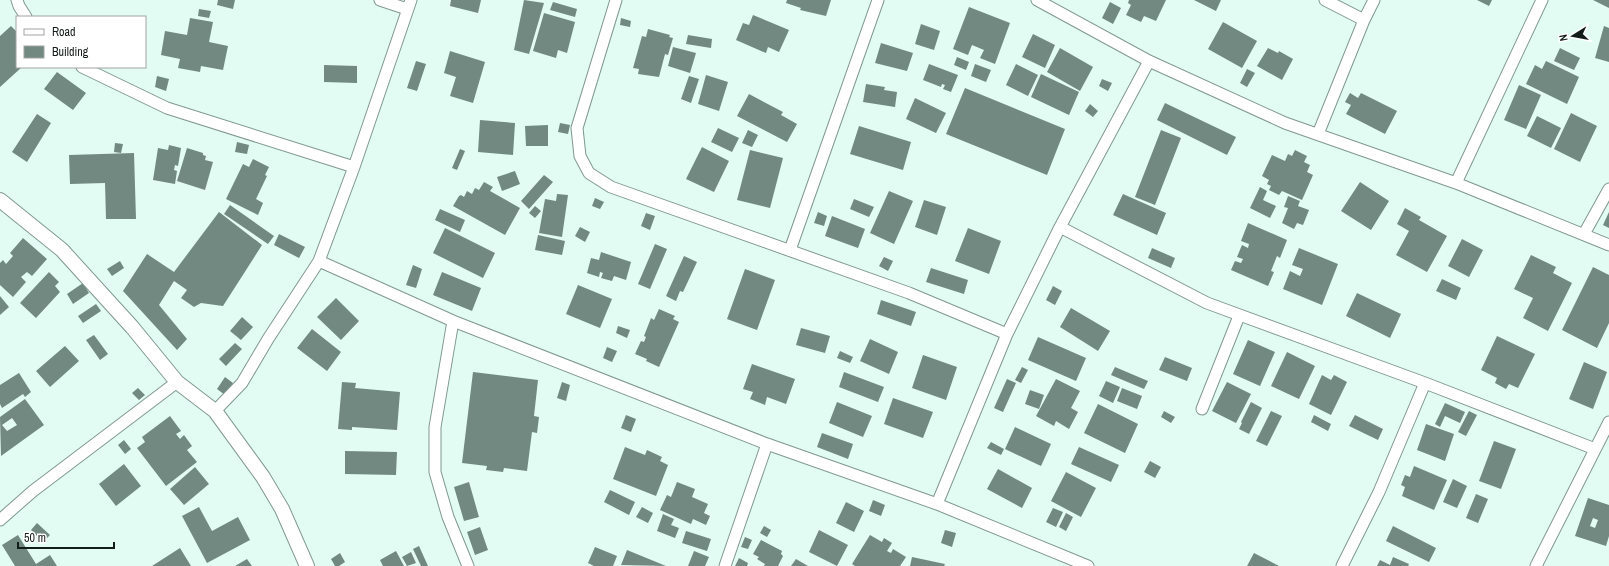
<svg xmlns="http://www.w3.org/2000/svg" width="1609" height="566" viewBox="0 0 1609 566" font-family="'Archivo Narrow',sans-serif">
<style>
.building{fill:#718981;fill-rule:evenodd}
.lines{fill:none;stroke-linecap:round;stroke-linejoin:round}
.minor-casing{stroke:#809890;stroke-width:13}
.tertiary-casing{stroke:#809890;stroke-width:16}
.minor{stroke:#fff;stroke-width:11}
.tertiary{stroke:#fff;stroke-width:14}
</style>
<rect width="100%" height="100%" fill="#e2fcf3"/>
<path class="building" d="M218,0H235L233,9L217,5Z
M451,0H481L478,13L450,6Z
M524,0L544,3L529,54L514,50Z
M787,0H831L826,16L800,10L801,8L786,3Z
M1129,0H1166L1156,21L1144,16L1141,22L1126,15L1131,5L1128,3Z
M1194,0H1221L1216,11Z
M1477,0H1492L1489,6Z
M1593,0H1609V8Z
M553,2L577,9L575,17L550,10Z
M1110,2L1121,8L1113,24L1102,18Z
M969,7L1010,23L995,64L980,58L984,50L972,45L968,55L953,49Z
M199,9L211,11L209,18L198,16Z
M544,13L575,22L567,53L558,50L556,58L533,51Z
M753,15L789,30L779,52L768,47L766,53L736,40L743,23L749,25Z
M190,18L213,22L209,42L228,46L223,70L201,66L200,72L178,68L180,59L161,55L165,31L187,35Z
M621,18L631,21L630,27L620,25Z
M1223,22L1257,41L1242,68L1208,49Z
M921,24L940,31L934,50L915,44Z
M11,26L17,32V67H22L0,87V36Z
M1604,26L1609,28V62L1595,58Z
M648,29L670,35L669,37L673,38L668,55L665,54L659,77L638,74L639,69L633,68L642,36L646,37Z
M1033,34L1055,45L1045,68L1022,57Z
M688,35L712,39L711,48L686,44Z
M881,43L913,53L907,71L875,63Z
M673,47L696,53L690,73L668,66Z
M1060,48L1093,67L1080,91L1047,72Z
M1268,48L1278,53L1279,51L1293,59L1282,80L1257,66Z
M1560,48L1580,58L1574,70L1554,61Z
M450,51L485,62L473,103L450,96L456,77L444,73Z
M957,57L969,62L966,70L954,65Z
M416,61L426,64L417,91L407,88Z
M1546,61L1579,77L1567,104L1526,84L1535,65L1542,69Z
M929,64L958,75L951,92L943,89L945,85L942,84L941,87L923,80Z
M975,64L991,70L986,82L971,76Z
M1016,64L1038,75L1028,96L1006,85Z
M324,65L357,66V83L324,82Z
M1247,69L1255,73L1247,87L1240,83Z
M57,72L86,93L73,110L44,89Z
M1041,74L1079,92L1069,115L1031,97Z
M706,75L728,82L719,111L698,104Z
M157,76L169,79L166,91L155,87Z
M689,76L699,79L691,103L681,99Z
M1102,79L1112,83L1108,91L1099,86Z
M866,84L885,87L884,90L897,92L895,107L863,102Z
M1519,85L1541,95L1526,129L1504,120Z
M965,88L1065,129L1047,175L946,134Z
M1350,93L1358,98L1361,93L1397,111L1385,134L1346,114L1351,105L1345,102Z
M749,94L783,112L781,115L797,124L787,142L737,116Z
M915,98L946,113L936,133L906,119Z
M1165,103L1236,137L1227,155L1157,120Z
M1090,104L1098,111L1093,117L1085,111Z
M1571,113L1597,126L1580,162L1554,149Z
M37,114L51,123L27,162L12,152Z
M1537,116L1561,128L1551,148L1527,136Z
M480,120L515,123L513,155L478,152Z
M560,123L570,125L568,134L558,132Z
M548,125V146H526L525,126Z
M859,126L911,142L903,170L850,154Z
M718,128L739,138L732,152L711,142Z
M748,130L758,135L752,147L742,143Z
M1161,130L1181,138L1155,205L1135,197Z
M237,142L249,145L247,154L235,152Z
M115,143L123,144L121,153L114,152Z
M169,145L181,148L178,166L175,165L174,170L177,171L175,184L153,180L158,148L168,150Z
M702,147L729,161L714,192L686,179Z
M187,148L203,153V155L206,156L205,160L213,162L205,190L177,181Z
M460,149L465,151L457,170L452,168Z
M750,150L783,158L770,208L737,200Z
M1295,150L1307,156L1304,162L1310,165L1307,172L1313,175L1302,200L1282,191L1279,195L1269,190L1271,186L1267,184L1269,180L1262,176L1272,155L1285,161L1288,154L1292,156Z
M134,153L136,219H106L105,183L70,184L69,155Z
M253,159L269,167L265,175L267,176L256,199L263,203L258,215L226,199L243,164L249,167Z
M515,171L520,184L502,191L497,177Z
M544,175L553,182L529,209L521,201Z
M484,182L493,187L490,191L520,208L505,235L453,206L459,196L461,195L464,197L467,191L472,194L475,188L479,190Z
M1360,182L1389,201L1371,230L1341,211Z
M1260,187L1267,191L1263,200L1276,206L1270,218L1250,208Z
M889,191L913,201L894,244L870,233Z
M557,194L568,195L562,237L539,233L545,199L556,201Z
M1123,194L1166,213L1157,235L1113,215Z
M1288,196L1300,201L1298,206L1309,210L1303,225L1297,223L1294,229L1282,223L1288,208L1284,207Z
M595,198L604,202L600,209L592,206Z
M854,199L874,207L869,217L850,209Z
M924,200L946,207L937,235L915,227Z
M230,205L274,236L268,244L224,214Z
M535,206L541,211L535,218L529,213Z
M1405,208L1421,217L1419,220L1447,236L1427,272L1396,255L1409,231L1397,224Z
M440,209L465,220L460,232L435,220Z
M219,212L262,245L223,306L201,303L194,307L181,298L187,290L174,281L159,305L187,339L177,350L123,291L147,254L174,272Z
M818,212L827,216L824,226L814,223Z
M1609,212V228L1603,225Z
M646,213L655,216L650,230L641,226Z
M832,216L865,229L858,248L825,236Z
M1248,223L1287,240L1280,258L1277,256L1271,271L1274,272L1268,286L1231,270L1235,261L1241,263L1243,259L1237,257L1242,245L1248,248L1249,244L1241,241Z
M580,227L590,232L585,242L575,236Z
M445,228L495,253L483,278L433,253Z
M968,228L1001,241L989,274L955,261Z
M279,234L305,247L299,258L274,245Z
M538,235L565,241L562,255L535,250Z
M23,238L47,259L32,276L27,272L21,277L26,282L13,297L0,285V263L3,260L6,264L13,256L10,253Z
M1462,239L1483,250L1469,277L1448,266Z
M655,244L667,249L650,289L638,284Z
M1152,248L1175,258L1171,268L1148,258Z
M1299,248L1338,264L1322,305L1283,289L1290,271L1300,276L1303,269L1292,265Z
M601,252L631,262L626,280L614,276L612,281L601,278L603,273L600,272L599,277L587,273L591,258L599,260Z
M1531,255L1556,267L1553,273L1572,283L1548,331L1523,318L1533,298L1514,289Z
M684,256L697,262L683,292L680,291L676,301L666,296Z
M884,257L893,261L888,271L879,266Z
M120,261L124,268L112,276L107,269Z
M413,265L422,269L416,288L406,285Z
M1593,267L1609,275V323L1597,348L1562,330Z
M931,268L968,280L964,294L926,282Z
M745,269L775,280L757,330L727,319Z
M49,272L59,282L55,286L60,292L36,318L20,303Z
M442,272L481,288L472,311L433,295Z
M1442,279L1461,288L1456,300L1436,291Z
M83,283L89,293L73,304L67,294Z
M578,285L612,299L600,328L566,314Z
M1053,286L1062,291L1055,305L1046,300Z
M1357,293L1401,314L1390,338L1346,316Z
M0,296L9,307L0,315Z
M336,298L359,321L341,340L317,317Z
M881,300L916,312L911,326L877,314Z
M96,304L101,311L83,323L78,316Z
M1071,308L1110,331L1098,351L1060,327Z
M659,309L675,316L673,319L679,322L659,367L646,361L647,359L635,354L641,341L644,342L646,337L644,336L651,318L654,320Z
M242,317L253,327L241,340L230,331Z
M618,326L630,330L627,338L616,333Z
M801,328L830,336L825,353L796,345Z
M312,329L341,352L327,371L297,348Z
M94,335L108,354L100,360L86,340Z
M1497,336L1535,354L1518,388L1509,384L1506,389L1495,383L1497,378L1481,370Z
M1038,337L1086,358L1076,381L1028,360Z
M870,339L898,352L889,374L860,361Z
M1248,340L1275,352L1260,386L1233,374Z
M235,343L242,349L226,366L219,359Z
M65,346L79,361L50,387L36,371Z
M607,347L617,351L612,362L603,358Z
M840,351L853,357L850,363L837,358Z
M1287,352L1315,366L1299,399L1271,386Z
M923,355L957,367L946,400L912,388Z
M1165,357L1192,368L1187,381L1159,370Z
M1584,362L1607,372L1593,409L1569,399Z
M752,364L795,379L786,404L767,397L765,405L750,399L753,392L743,389Z
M1022,367L1028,370L1021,383L1015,380Z
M1115,367L1148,381L1144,389L1111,375Z
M473,372L538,380L534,416L539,417L537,433L532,432L527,471L504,468L503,472L486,470L487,466L462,463Z
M844,372L884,387L878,402L839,387Z
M19,373L31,392L25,397L23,394L2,408L0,404V385Z
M1322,375L1331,380L1334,375L1347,382L1331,415L1309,404Z
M225,377L233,383L225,395L217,389Z
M1007,379L1016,383L1003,412L994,408Z
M1056,379L1080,391L1071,408L1078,412L1069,429L1056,421L1054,426L1036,416Z
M1106,381L1120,387L1113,403L1099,396Z
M342,382L356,383L355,388L400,392L397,430L352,427V430L338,429Z
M562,382L570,385L566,401L557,398Z
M1227,382L1251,394L1236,423L1212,411Z
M138,388L145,395L139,400L132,393Z
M1122,388L1142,396L1137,409L1117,401Z
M1030,390L1044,395L1039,409L1025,404Z
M893,398L933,412L923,438L884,424Z
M25,399L44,425L1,456L0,417ZM12,418L17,425L7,431L2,425Z
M837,402L872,416L863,437L829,423Z
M1251,402L1262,408L1249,434L1239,429L1242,423L1241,422Z
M1445,403L1465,412L1460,423L1445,416L1440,427L1435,424Z
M1098,404L1138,424L1125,453L1084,433Z
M1164,411L1175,417L1171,423L1161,417Z
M1271,411L1282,416L1267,446L1256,441Z
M1469,411L1477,415L1466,436L1458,432Z
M626,415L636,419L631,432L621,428Z
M1314,415L1331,424L1328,431L1311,422Z
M1355,415L1383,429L1378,440L1349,426Z
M170,416L181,431L176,434L180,439L184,435L192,446L187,450L197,462L166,486L137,448L145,442L142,437Z
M1426,424L1454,434L1445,461L1417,450Z
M1015,427L1051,444L1041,466L1005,449Z
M822,433L853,444L848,459L817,447Z
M124,440L131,449L125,454L118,445Z
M1494,441L1516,449L1501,489L1479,481Z
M991,442L1004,449L1001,455L987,448Z
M625,447L645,455L647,450L662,457L660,461L668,465L656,496L613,479Z
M1079,447L1119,465L1111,482L1071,464Z
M345,451L397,452L396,475L345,474Z
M1150,461L1161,467L1155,478L1144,472Z
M124,464L141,486L116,506L99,484Z
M1414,466L1447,480L1434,510L1402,496L1405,487L1401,485L1405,475L1410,477Z
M195,467L209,484L184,505L170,489Z
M998,469L1032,488L1022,508L987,489Z
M1066,472L1096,488L1081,517L1051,501Z
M1453,479L1467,486L1457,508L1443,502Z
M469,482L479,517L464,521L454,487Z
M677,482L695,489L692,497L708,504L704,513L710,516L706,525L693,519L691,524L660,510L667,495L671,497Z
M610,490L635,502L629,515L604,502Z
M1476,494L1488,499L1478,523L1466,518Z
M1588,498L1609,505V536L1606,546L1575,536ZM1593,518L1598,520L1595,528L1590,526Z
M873,500L885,505L881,516L869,511Z
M846,502L864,511L854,532L836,523Z
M199,507L212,531L238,517L250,540L207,563L182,516Z
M642,507L653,513L648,523L636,517Z
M1053,508L1063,512L1056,527L1046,522Z
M1066,513L1073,517L1066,531L1059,527Z
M663,514L674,519L671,525L679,528L675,538L657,531Z
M37,523L50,535L43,542L31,530Z
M764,526L771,530L767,537L760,533Z
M1393,526L1436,548L1429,562L1386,541Z
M480,527L488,550L475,555L467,532Z
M819,530L848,545L837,566L809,552Z
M945,530L956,533L952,547L941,543Z
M686,531L711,539L707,551L682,543Z
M18,535L36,564L50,555L57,566H15L2,545Z
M870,535L882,542L884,538L892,543L887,551L891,553L893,549L906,557L900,566H855L852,564Z
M745,537L752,540L748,549L741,547Z
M761,540L782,551L781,554L783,556L778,566H764L765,564L757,559L759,557L753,554Z
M419,546L428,566H421L413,549Z
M595,547L617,556L613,566H594L588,563Z
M180,548L191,566H152Z
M627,550L666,566L621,565Z
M396,551L404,566H383L380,560Z
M694,551L709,557L705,566H688Z
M411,552L416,563L407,566L402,557Z
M340,553L345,562L339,566H335L331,559Z
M1254,553L1279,566H1247Z
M912,557L945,564L944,566H910Z
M1393,557L1409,564L1408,566H1377L1380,560L1390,565Z
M739,558L748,563L747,566H735Z
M247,559L252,566H235Z
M796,559L808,566H791Z"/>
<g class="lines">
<defs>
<path id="minor" d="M17,0L19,6L26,17
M380,0L407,9
M616,0L577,128L580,156L589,173L611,187L909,293L1007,334
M1037,0L1149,61L1285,123L1456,183L1609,245
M1325,0L1364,20
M82,67L167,108L354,167
M1318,134L1364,20L1374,0
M1456,183L1542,0
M1060,227L1207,303L1425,383L1595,449
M1584,234L1609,189
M790,250L878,0
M319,261L453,321L767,444L937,504L1088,566
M453,321L435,427V472L448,517L468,566
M1202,409L1239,316
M215,411L242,383L268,339L319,261L354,167L411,0
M937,504L1007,334L1060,227L1149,61
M0,520L33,491L177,382
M725,566L767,444
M1342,566L1379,492L1425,383
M1536,566L1609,422"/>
<path id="tertiary" d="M0,200L62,250L132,327L177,382L215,411L263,477L282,509L307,566"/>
</defs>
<use href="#minor" class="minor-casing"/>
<use href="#tertiary" class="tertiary-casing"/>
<use href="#minor" class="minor"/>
<use href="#tertiary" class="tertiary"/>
</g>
<rect x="16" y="16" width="130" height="52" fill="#ffffff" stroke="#a0a4a3"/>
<rect x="24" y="29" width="20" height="6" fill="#ffffff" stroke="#a0a4a3"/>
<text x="52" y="36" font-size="12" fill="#121c19">Road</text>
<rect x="24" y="46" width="20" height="12" fill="#718981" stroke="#a0a4a3"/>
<text x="52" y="56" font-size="12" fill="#121c19">Building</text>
<g transform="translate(1573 36) rotate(259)" stroke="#ffffff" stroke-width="3" paint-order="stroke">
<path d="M0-3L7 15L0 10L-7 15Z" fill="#121c19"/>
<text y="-6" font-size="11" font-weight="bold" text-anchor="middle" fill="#121c19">N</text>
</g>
<path d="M18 542v6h96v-6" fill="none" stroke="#121c19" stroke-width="2"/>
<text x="24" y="542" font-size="12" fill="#121c19" stroke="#ffffff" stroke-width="3" paint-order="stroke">50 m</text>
</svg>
